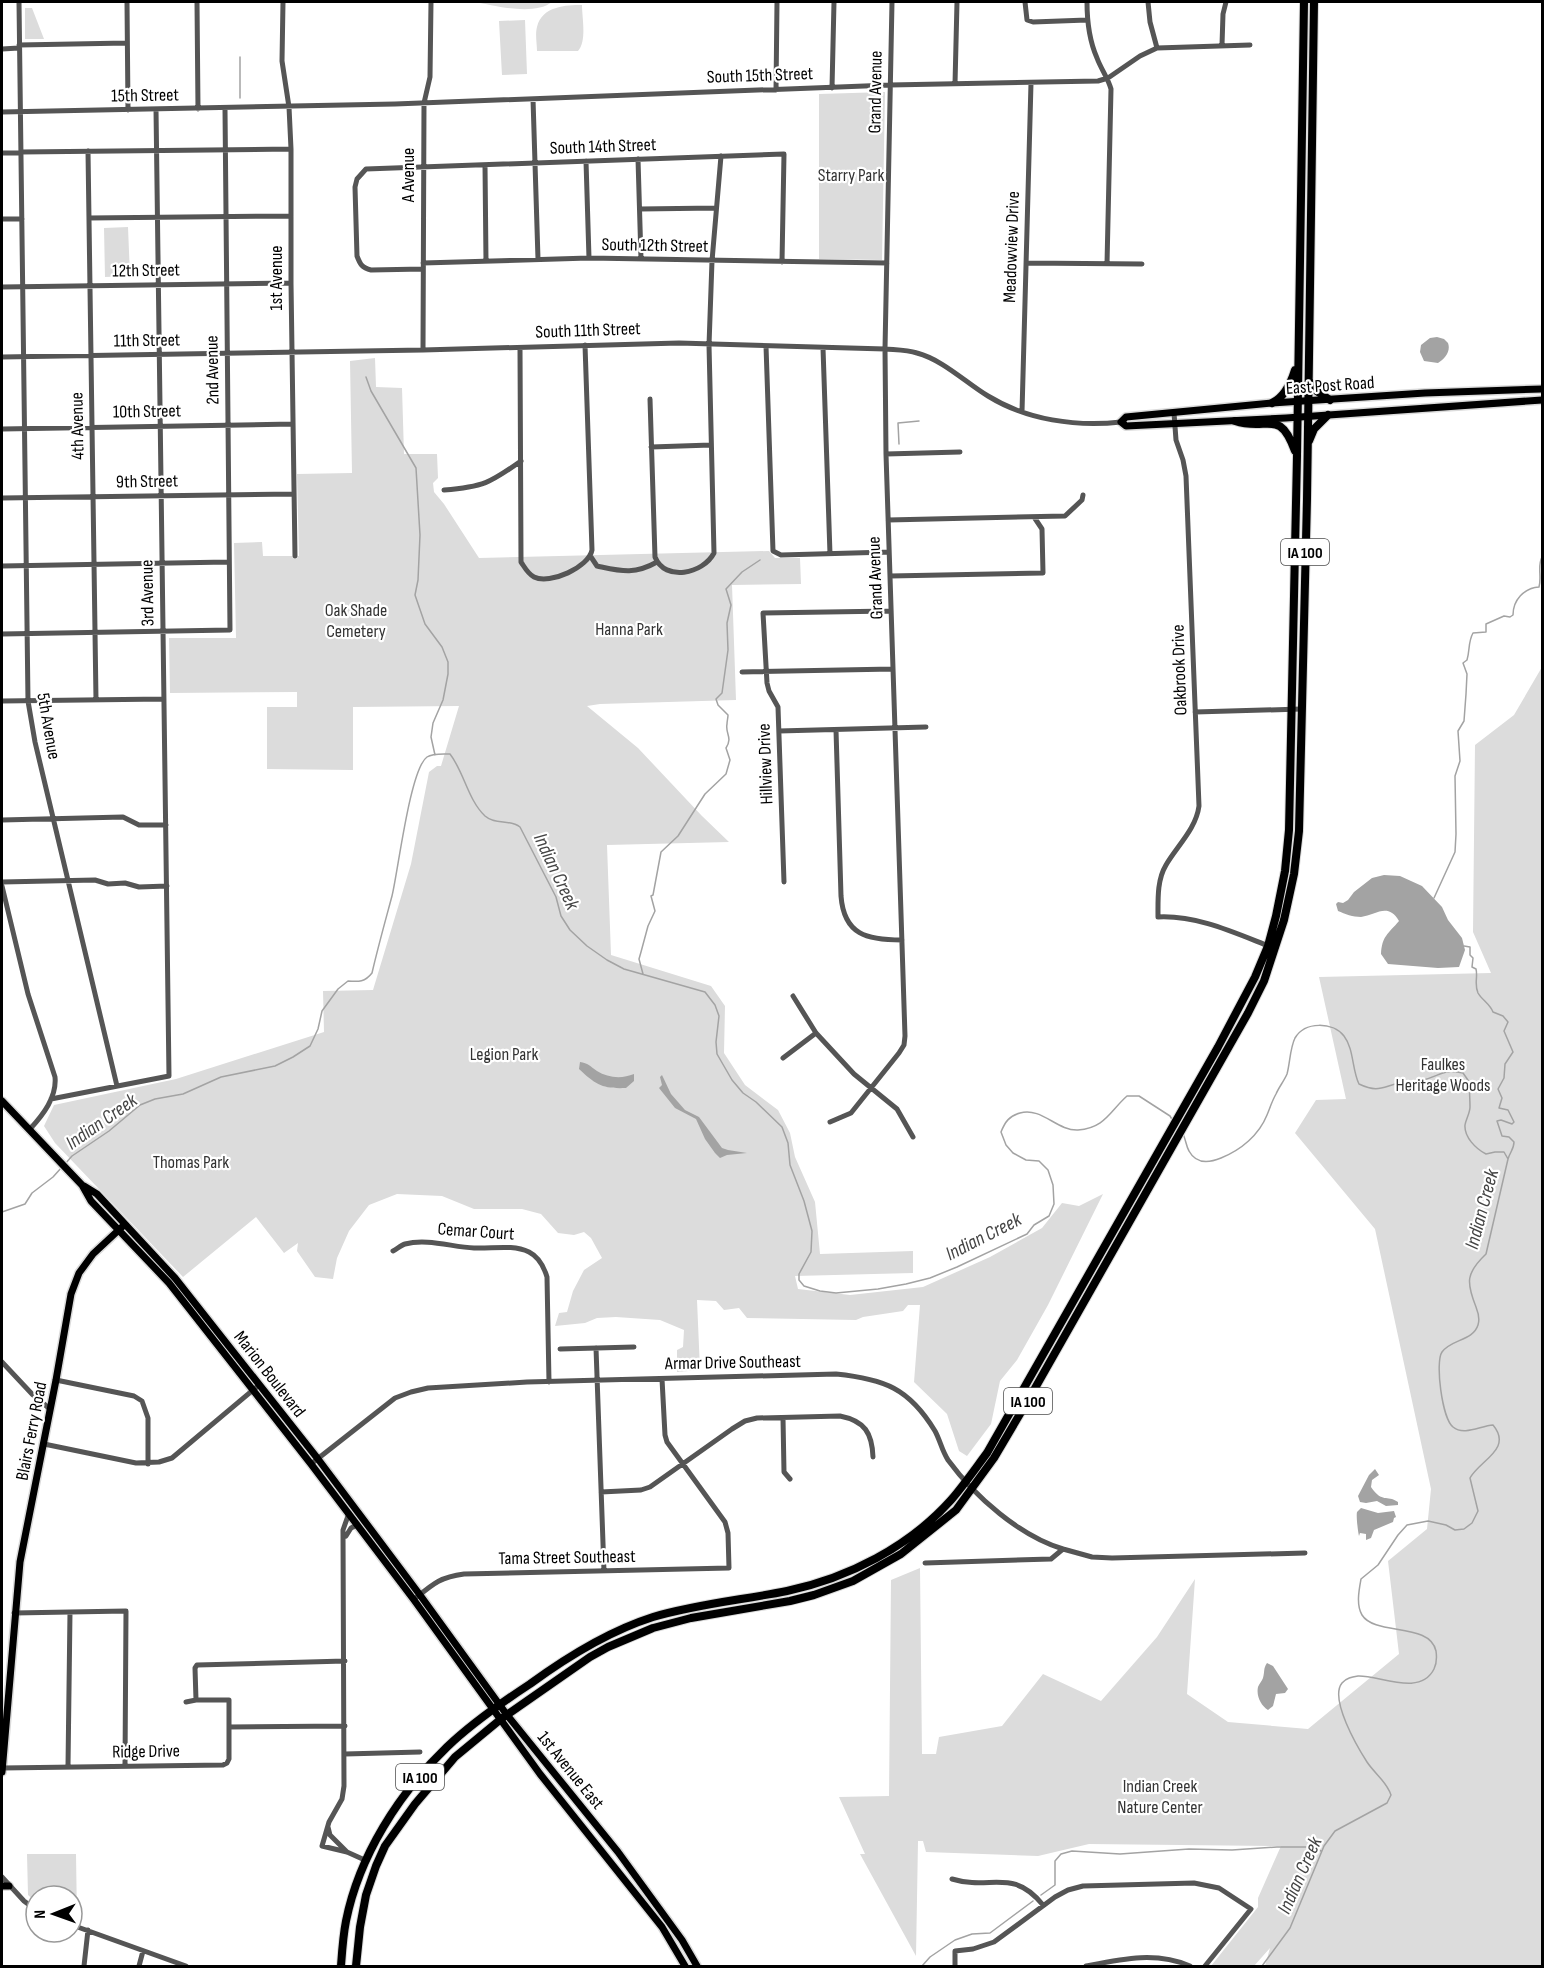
<svg xmlns="http://www.w3.org/2000/svg" width="1544" height="1968" viewBox="0 0 1544 1968" font-family="'Sofia Sans Condensed',sans-serif">
<style>
.green{fill:#dcdcdc}
.water{fill:#a3a3a3}
.lines{fill:none;stroke-linecap:round;stroke-linejoin:round}
.stream{stroke:#a3a3a3;stroke-width:1.5}
.major-casing{stroke:#dbdbdb;stroke-width:10}
.highway-casing{stroke:#dbdbdb;stroke-width:10}
.minor{stroke:#555;stroke-width:5}
.major{stroke:#000;stroke-width:7}
.highway{stroke:#000;stroke-width:8}
.labels{text-anchor:middle;stroke-width:4.5;stroke-linejoin:round;paint-order:stroke}
.shield{fill:#fff;stroke:#4c4c4c;stroke-width:1.5}
.shield-label{font-size:16px;font-weight:bold;fill:#000}
.street-label{font-size:18px;fill:#000;stroke:#fff}
.park-label{font-size:18px;fill:#333;stroke:#fff}
.water-label{font-size:20px;font-style:italic;fill:#444;stroke:#fff}
</style>
<rect width="100%" height="100%" fill="#fff"/>
<path class="green" d="M475,2H552C534,16 496,6 475,2Z
M582,5C582,18 587,41 578,51H537C537,44 535,34 537,27C542,6 566,5 582,5Z
M25,8H32L44,39H25Z
M525,20L527,74L502,75L499,21Z
M885,92L882,260L819,259V94Z
M128,227L130,276L105,277L104,228Z
M375,358L376,387L402,388L404,454H437L438,478L433,483L434,492L444,504L479,558L769,551L775,558H800L801,584L732,585L736,700L600,704L587,706L638,748L702,816L729,842L607,845L611,955L711,986L725,1006L724,1053L745,1085L778,1110L790,1133L795,1157L815,1202L820,1254L913,1251V1273L795,1276L798,1289L850,1295L923,1287L990,1257L1042,1228L1062,1203L1079,1206L1103,1194L1048,1305L1017,1360L1000,1381L991,1424L967,1456L959,1451L947,1414L914,1382L920,1305H908L903,1311L863,1317L856,1320L747,1318L739,1308L724,1310L716,1301L697,1300L700,1370L677,1372V1350L683,1347L684,1330L660,1320L616,1317L597,1318L585,1323L555,1326L559,1313L567,1312L573,1291L584,1270L602,1258L591,1238L584,1232L574,1235L558,1233L541,1214L522,1209H474L442,1196L397,1194L369,1205L349,1231L337,1258L333,1279L315,1277L297,1251L298,1243L284,1253L256,1217L183,1277L55,1143L44,1126L54,1105L176,1079L324,1032L323,991L373,990L411,864L429,772L437,766H441L459,706L353,707V770L267,769V707H297V692L170,693L169,638H236L234,543L262,542L263,556H299L297,474L352,473L350,361Z
M1542,667V1966H1265L1270,1948L1254,1966H1211L1258,1907V1898L1281,1846L1089,1844L1038,1856L926,1852L923,1841H918L916,1956L860,1854H865L839,1797L889,1796L891,1580L920,1568L922,1754H936L939,1737L1002,1726L1043,1674L1101,1701L1157,1637L1195,1579L1187,1694L1228,1722L1308,1729L1399,1654L1388,1561L1427,1529L1431,1489L1375,1229L1295,1133L1316,1100L1346,1099L1319,977L1491,973L1473,932L1475,745L1514,715Z
M27,1854H76L77,1919L72,1918V1896H36V1902L28,1895Z"/>
<path class="water" d="M1437,337L1444,339L1448,343C1451,351 1445,359 1438,363L1424,361L1420,352L1421,345L1430,338Z
M1384,875L1400,876L1422,886L1442,907L1448,920L1462,938L1465,950L1459,967L1438,968L1388,964L1381,954C1382,936 1388,934 1399,921C1388,902 1376,915 1361,917C1353,917 1345,914 1338,911L1336,904L1338,902L1343,903L1348,900L1354,892L1372,878Z
M580,1062C588,1063 590,1066 597,1071C608,1078 622,1079 634,1074V1081L626,1088C603,1089 596,1085 579,1069Z
M662,1075L671,1094L685,1110L699,1117L722,1148L728,1150L747,1153L727,1155L720,1158L715,1153L705,1139L696,1119L675,1108L659,1088L662,1085L660,1077Z
M1375,1469L1379,1475L1372,1480L1371,1487C1383,1504 1386,1494 1398,1502V1505L1386,1506L1377,1501L1366,1503L1360,1502L1358,1496L1369,1475Z
M1361,1508L1378,1513L1394,1511L1396,1517L1394,1518L1393,1522L1374,1530L1371,1538L1366,1540V1534L1360,1533L1359,1536C1358,1532 1356,1516 1357,1512Z
M1267,1663L1273,1666L1288,1689L1285,1693L1276,1694L1273,1706L1268,1710C1261,1706 1256,1696 1258,1687C1259,1684 1262,1681 1263,1678C1265,1671 1263,1669 1267,1663Z"/>
<g class="lines">
<path class="stream" d="M240,98V57
M366,377L371,391L416,468L420,535L418,580L415,595L425,624L442,647L448,662V674L443,700L433,723L431,737L435,755
M899,444L898,423L919,421
M1434,898L1455,852L1456,834L1455,776L1460,761L1458,731L1464,721L1466,694L1467,674L1463,663L1467,660C1470,650 1468,642 1473,633L1486,632V624L1504,616L1510,617L1513,615C1513,600 1524,588 1539,587C1542,577 1537,566 1542,557
M1464,946L1470,947V955L1473,958L1472,967L1476,969C1478,977 1474,984 1478,993C1482,1000 1490,1004 1493,1012L1503,1016L1508,1022L1504,1031L1513,1052L1505,1064L1504,1078L1498,1089L1502,1098L1499,1108L1508,1110L1514,1122L1512,1124L1501,1120L1497,1121L1502,1136L1509,1137L1514,1142C1514,1149 1510,1152 1508,1159
M643,974L639,959L641,952L648,926L655,911L651,896L653,895L661,852L678,836L705,794L726,774L730,760L726,748C733,737 725,734 727,724C727,721 728,718 728,715L718,705L716,699L722,693L728,650L727,623L731,605L726,589L742,572L760,560
M1183,1134C1186,1140 1186,1146 1189,1151C1196,1164 1209,1163 1221,1158C1241,1150 1259,1135 1267,1115C1270,1108 1272,1101 1276,1094C1279,1087 1284,1081 1287,1074C1290,1063 1290,1048 1295,1038C1305,1021 1333,1022 1344,1036C1354,1049 1352,1070 1359,1084C1378,1093 1382,1087 1399,1083C1407,1082 1415,1082 1423,1080C1440,1076 1444,1068 1463,1073L1470,1083C1469,1091 1470,1098 1470,1107C1470,1113 1466,1119 1465,1125C1464,1137 1476,1149 1486,1154L1495,1152H1504L1508,1159L1486,1254C1466,1273 1466,1282 1476,1307C1478,1312 1480,1319 1478,1325C1473,1341 1451,1339 1442,1352C1435,1362 1442,1418 1453,1427C1464,1436 1480,1426 1493,1425C1513,1449 1480,1460 1470,1478L1478,1511L1472,1523L1464,1529L1455,1530L1446,1525L1428,1521L1407,1525L1398,1535L1378,1565L1361,1579C1359,1590 1356,1605 1362,1615C1375,1636 1430,1622 1436,1651C1437,1658 1437,1663 1434,1669C1420,1697 1379,1675 1358,1676C1352,1677 1346,1678 1342,1683C1329,1699 1358,1748 1367,1762C1375,1774 1387,1782 1391,1795L1387,1803L1335,1831L1324,1846L1290,1928L1262,1966
M65,1164L72,1156L109,1131L140,1105L155,1099L183,1094L221,1077L275,1066L293,1057L310,1046L318,1029L322,1011L338,989L348,981C359,982 365,982 372,973C378,947 385,922 392,896C398,872 410,769 427,757C433,753 443,754 450,754C464,772 468,800 485,816C495,825 510,819 520,827L556,897L561,916L570,930L587,946L607,960L624,969L705,992L715,1005L719,1016L716,1042L717,1054L732,1080L743,1093L756,1102L782,1127L788,1143L790,1165L804,1201L812,1231L811,1252L799,1274V1280L804,1286L820,1291L836,1293L878,1289L906,1284L930,1278L957,1267L1027,1234L1034,1225L1049,1216L1054,1204L1053,1185L1048,1170L1039,1161L1026,1160L1013,1153L1006,1145L1001,1132C1005,1122 1009,1116 1020,1113C1042,1107 1057,1131 1078,1130C1105,1128 1110,1111 1127,1096H1139L1170,1116L1173,1121
M2,1212L25,1204L32,1193L53,1177L62,1167
M1041,1895L1055,1885V1861L1061,1854L1072,1851L1120,1854L1189,1849L1232,1850L1277,1847H1311L1321,1851
M922,1966L930,1957L955,1940L972,1934L990,1933L1033,1901"/>
<defs>
<path id="major" d="M1542,389L1425,393L1272,403L1126,417L1121,422L1126,426L1286,418L1542,400
M2,1101L82,1185L91,1201L169,1283L311,1464L414,1600L540,1774L662,1927L685,1966
M84,1186L97,1194L175,1278L318,1459L420,1595L507,1715L618,1852L682,1940L697,1966
M2,1772L20,1562L56,1380L71,1294L79,1273L93,1254L123,1226
M2,1886H9"/>
<path id="highway" d="M1310,382L1315,390L1330,400
M1272,403C1285,397 1291,383 1295,370
M1235,421C1268,432 1279,407 1295,451
M1309,441L1314,429L1328,415
M341,1966C342,1952 343,1936 346,1921C359,1856 399,1793 447,1747C472,1723 501,1703 530,1684C567,1657 609,1631 653,1617C697,1604 742,1600 787,1591C848,1578 909,1547 951,1500C964,1485 975,1469 987,1453L1218,1047L1255,977L1268,946L1276,916L1285,871L1289,830L1297,456L1304,2
M356,1966L360,1927L366,1895L376,1866L385,1846L415,1804L455,1757L501,1719L590,1657L608,1647L653,1628L691,1618L790,1601L814,1595L853,1581L901,1554L956,1510L994,1458L1030,1397L1248,1013L1264,981L1284,920L1294,874L1299,831L1307,499L1314,2"/>
</defs>
<use href="#major" class="major-casing"/>
<use href="#highway" class="highway-casing"/>
<path class="minor" d="M19,2L28,701L35,742L117,1086
M127,2L128,110
M197,2L198,109
M283,2L282,61L289,107L291,149V283L295,556
M1025,2L1027,20L1033,22L1087,20
M1087,2C1087,21 1089,40 1097,58C1101,69 1108,78 1111,89L1107,264
M1148,2L1150,22L1157,48
M19,45L127,43
M1222,45L1223,14L1226,2
M2,49L19,48
M955,84L957,2
M832,88L834,2
M776,90L777,2
M533,99L538,259
M2,112L395,104L890,85L1098,81L1108,78L1140,56L1157,48L1250,45
M88,151L96,700
M21,152L291,149
M2,153H21
M638,159L641,259
M586,161L589,258
M485,165L486,261
M640,209L716,208
M89,218L291,216
M2,219H22
M423,263L589,258L887,263
M1026,263L1142,264
M423,269L371,270C362,268 360,264 357,256L355,187L357,179L366,169L784,154L782,262
M2,287L291,283
M766,346L773,551L781,555L889,552
M520,348L521,562C525,568 528,574 534,577C550,585 589,567 592,550L585,345
M823,348L830,554
M423,350L424,103L430,77L431,2
M2,357L423,350L679,343L885,349C896,350 907,350 917,353C943,360 965,382 988,396C1027,420 1076,427 1121,422
M650,399L655,557C665,582 703,574 714,553L709,345L712,261L721,156
M1022,412L1031,83
M1174,413L1176,440L1183,460L1186,476L1199,806C1196,829 1177,846 1166,865C1157,880 1158,899 1158,917C1197,915 1235,933 1271,947
M2,429L293,424
M651,447L711,445
M886,454L960,452
M444,490C483,487 490,483 521,461
M2,498L294,494
M888,520L1065,516L1082,500L1083,495
M591,557L597,566C621,571 634,575 657,562
M2,566L228,562
M890,576L1043,573L1042,529L1034,517
M2,634L230,630L225,109
M742,672L893,669
M2,701L164,699
M1195,712L1301,709
M836,730L841,896C844,935 867,940 902,940
M779,731L926,727
M2,820L123,817L139,825H166
M2,882L95,880L108,884L125,883L139,887L167,886
M784,882L778,707L769,691L767,683L763,613L891,611
M2,886L28,994L55,1077C57,1097 43,1115 30,1129
M793,996L816,1033L854,1074L897,1109L913,1137
M783,1058L816,1033
M51,1099L169,1076L156,109
M830,1122L851,1113L899,1053L904,1045L905,1036L886,454L885,349L892,2
M393,1251C397,1249 401,1245 405,1244C427,1238 452,1247 474,1248C492,1249 512,1244 529,1252C539,1257 544,1267 547,1277L549,1382
M596,1348L604,1571
M560,1349L634,1347
M2,1362L32,1394L50,1409
M56,1380L134,1396L142,1401L148,1418V1464
M783,1418L784,1472L790,1479
M44,1444L136,1463L159,1462L172,1458L259,1385
M311,1464L395,1398L411,1392L428,1388L527,1382L836,1374C884,1379 909,1388 935,1431C940,1440 942,1451 948,1460C975,1497 1020,1536 1063,1549
M601,1492L641,1490L650,1487L732,1429L745,1421L757,1418L840,1416C865,1421 872,1433 873,1457
M349,1513L343,1530L344,1786L342,1799L329,1822L322,1846L347,1852L367,1861
M346,1536L351,1528L357,1525
M925,1563L1051,1559L1063,1549L1092,1557L1112,1558L1305,1553
M417,1597C434,1583 441,1577 464,1574L729,1568L728,1533L725,1522L667,1442L665,1435L662,1379
M14,1613L126,1611L125,1766
M196,1700L195,1668L197,1665L345,1661
M229,1727L345,1726
M345,1754L420,1752
M68,1766L70,1612
M2,1768L223,1765L227,1763L229,1759V1700H196L186,1702
M328,1827L330,1835L347,1852
M2,1877L24,1901L36,1910
M952,1879C991,1891 1012,1867 1043,1905
M72,1925L186,1966
M84,1966L88,1930
M139,1966L143,1951
M955,1966V1951L973,1949L994,1942L1055,1897L1068,1890L1083,1886L1194,1883L1219,1888L1251,1909L1205,1966
M1086,1966C1121,1959 1156,1951 1190,1966"/>
<use href="#major" class="major"/>
<use href="#highway" class="highway"/>
</g>
<g class="labels">
<g class="shield">
<rect x="1281" y="539" width="48" height="26" rx="4.5"/>
<rect x="1004" y="1388" width="48" height="26" rx="4.5"/>
<rect x="396" y="1764" width="48" height="26" rx="4.5"/>
</g>
<g class="shield-label">
<text x="1305" y="558">IA 100</text>
<text x="1028" y="1407">IA 100</text>
<text x="420" y="1783">IA 100</text>
</g>
<g class="street-label">
<text transform="translate(760 75) rotate(-2)" y="6">South 15th Street</text>
<text transform="translate(875 92) rotate(-89)" y="6">Grand Avenue</text>
<text transform="translate(145 95) rotate(-1)" y="6">15th Street</text>
<text transform="translate(603 146) rotate(-2)" y="6">South 14th Street</text>
<text transform="translate(408 175) rotate(-90)" y="6">A Avenue</text>
<text transform="translate(655 245) rotate(1)" y="6">South 12th Street</text>
<text transform="translate(1011 247) rotate(-88)" y="6">Meadowview Drive</text>
<text transform="translate(146 270) rotate(-1)" y="6">12th Street</text>
<text transform="translate(276 278) rotate(-90)" y="6">1st Avenue</text>
<text transform="translate(588 330) rotate(-2)" y="6">South 11th Street</text>
<text transform="translate(147 340) rotate(-1)" y="6">11th Street</text>
<text transform="translate(212 370) rotate(-91)" y="6">2nd Avenue</text>
<text transform="translate(1330 385) rotate(-4)" y="6">East Post Road</text>
<text transform="translate(147 411) rotate(-1)" y="6">10th Street</text>
<text transform="translate(77 426) rotate(-91)" y="6">4th Avenue</text>
<text transform="translate(147 481) rotate(-1)" y="6">9th Street</text>
<text transform="translate(875 578) rotate(-92)" y="6">Grand Avenue</text>
<text transform="translate(147 593) rotate(-91)" y="6">3rd Avenue</text>
<text transform="translate(1179 670) rotate(-92)" y="6">Oakbrook Drive</text>
<text transform="translate(49 726) rotate(80)" y="6">5th Avenue</text>
<text transform="translate(765 764) rotate(-92)" y="6">Hillview Drive</text>
<text transform="translate(476 1231) rotate(4)" y="6">Cemar Court</text>
<text transform="translate(733 1362) rotate(-1)" y="6">Armar Drive Southeast</text>
<text transform="translate(270 1374) rotate(52)" y="6">Marion Boulevard</text>
<text transform="translate(31 1431) rotate(-79)" y="6">Blairs Ferry Road</text>
<text transform="translate(567 1557) rotate(-1)" y="6">Tama Street Southeast</text>
<text transform="translate(146 1751) rotate(-1)" y="6">Ridge Drive</text>
<text transform="translate(571 1770) rotate(51)" y="6">1st Avenue East</text>
</g>
<g class="park-label">
<text x="851" y="181">Starry Park</text>
<text x="356" y="616">Oak Shade<tspan x="356" dy="21">Cemetery</tspan></text>
<text x="629" y="635">Hanna Park</text>
<text x="504" y="1060">Legion Park</text>
<text x="1443" y="1070">Faulkes<tspan x="1443" dy="21">Heritage Woods</tspan></text>
<text x="191" y="1168">Thomas Park</text>
<text x="1160" y="1792">Indian Creek<tspan x="1160" dy="21">Nature Center</tspan></text>
</g>
<g class="water-label">
<text transform="translate(557 871) rotate(65)" y="7">Indian Creek</text>
<text transform="translate(101 1121) rotate(-35)" y="7">Indian Creek</text>
<text transform="translate(1481 1209) rotate(-75)" y="7">Indian Creek</text>
<text transform="translate(983 1236) rotate(-27)" y="7">Indian Creek</text>
<text transform="translate(1299 1875) rotate(-66)" y="7">Indian Creek</text>
</g>
</g>
<rect width="1544" height="1968" fill="none" stroke="#000000" stroke-width="6"/>
<g transform="translate(54 1914) rotate(269)"><circle r="28" fill="#ffffff" stroke="#999999" stroke-width="1.5"/>
<path d="M0-4.5L10 22L0 15L-10 22Z" fill="#000000"/>
<text y="-9" font-size="16" font-weight="bold" text-anchor="middle" fill="#000000">N</text>
</g>
</svg>
